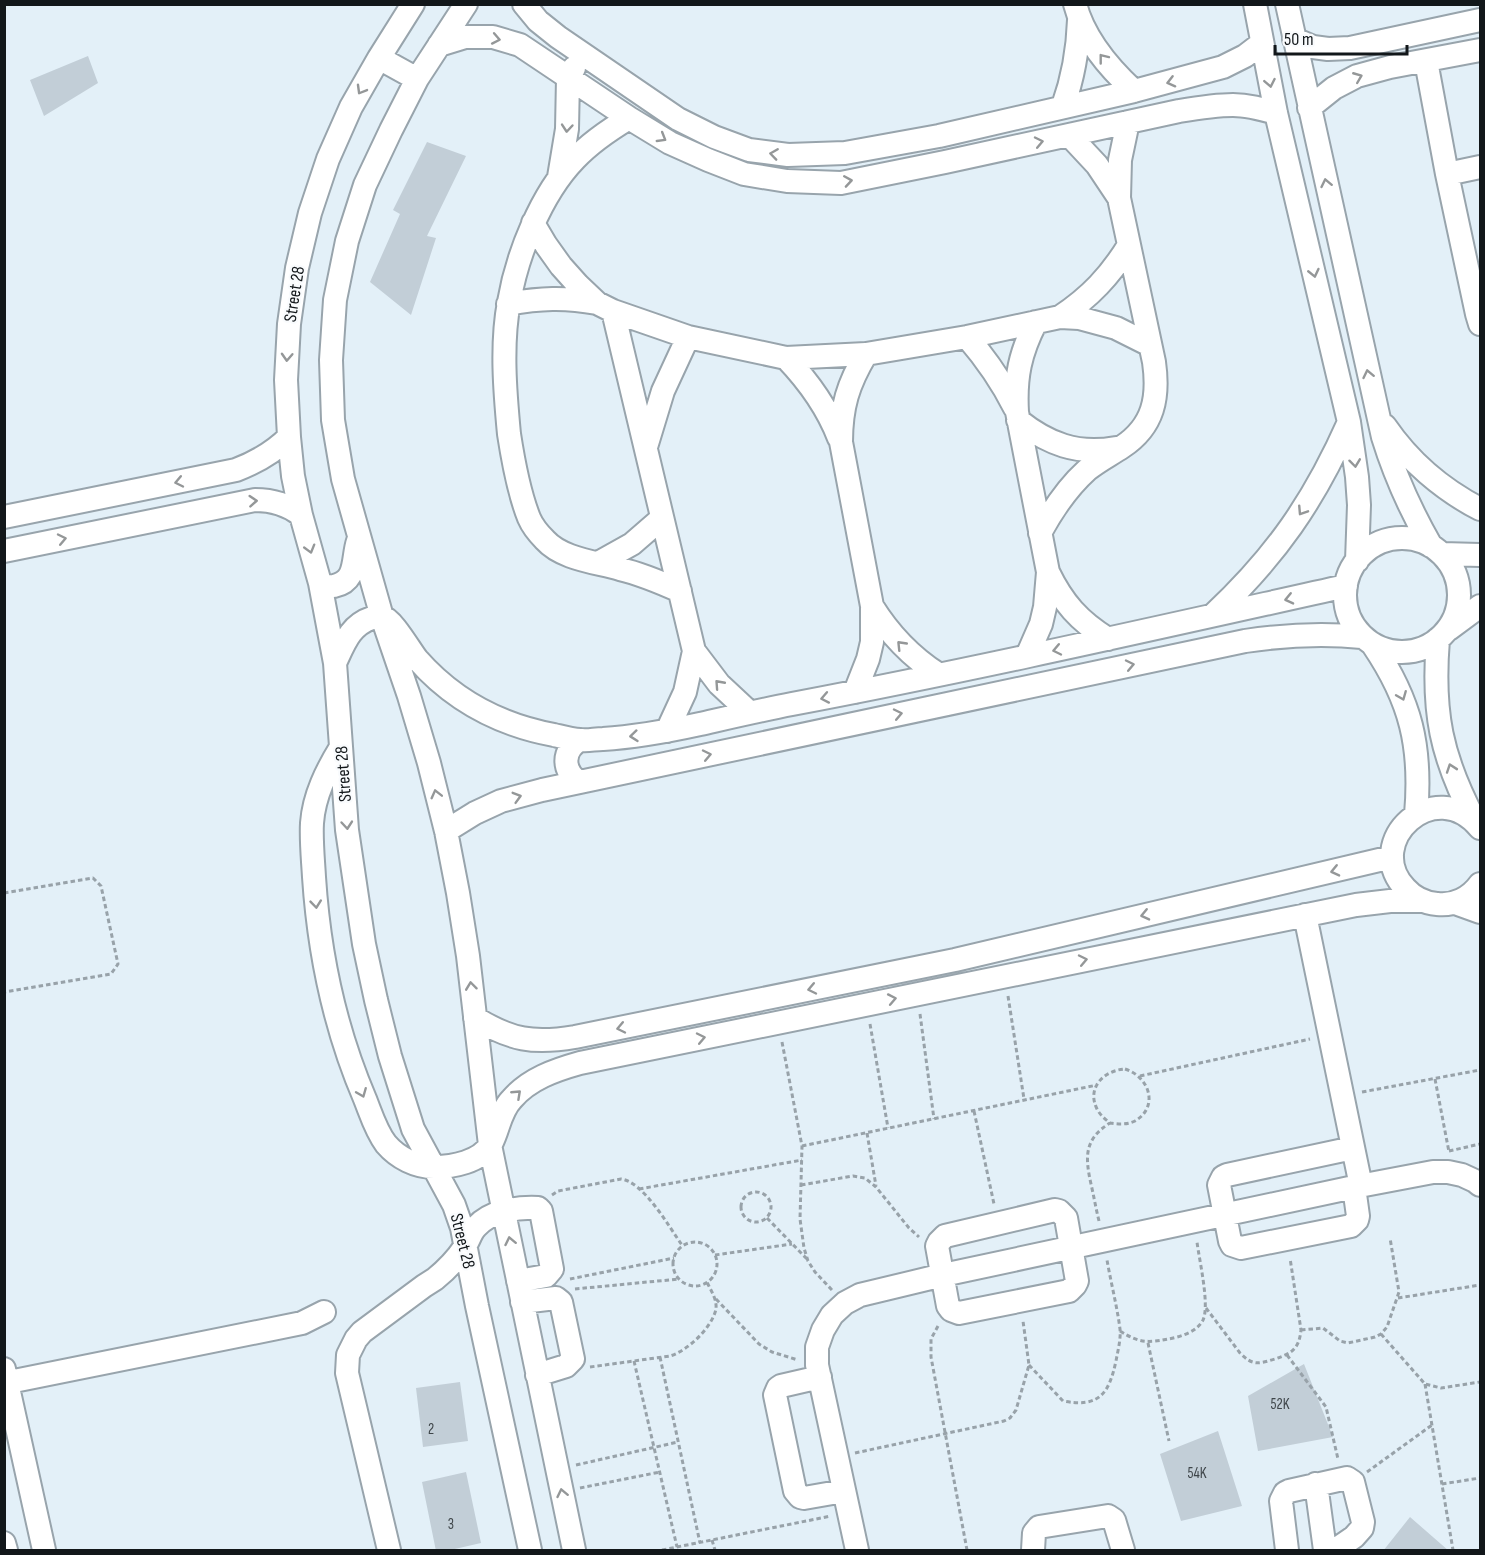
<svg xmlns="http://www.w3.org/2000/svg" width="1485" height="1555" viewBox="0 0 1485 1555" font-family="'Sofia Sans Condensed',sans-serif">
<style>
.building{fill:#c2ced7}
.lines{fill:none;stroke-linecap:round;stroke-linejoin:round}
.minor-casing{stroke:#98a4ac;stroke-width:26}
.path{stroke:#98a2a9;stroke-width:3;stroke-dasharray:4.5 3;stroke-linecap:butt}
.minor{stroke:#fff;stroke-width:22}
.oneway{stroke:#949798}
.labels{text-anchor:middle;stroke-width:4.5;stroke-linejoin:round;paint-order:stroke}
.number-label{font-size:15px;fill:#3e4549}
.street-label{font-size:18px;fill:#12171a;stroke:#f9fbfd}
</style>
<rect width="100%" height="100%" fill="#e3f0f8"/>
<path class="building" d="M88,56L98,83L44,116L30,80Z
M427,142L466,156L427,236L436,238L411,315L370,282L400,214L393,210Z
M1304,1364L1333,1437L1258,1451L1248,1396Z
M460,1382L468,1441L423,1447L416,1388Z
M1218,1431L1242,1506L1181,1521L1160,1454Z
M466,1472L481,1543L446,1551H436L422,1482Z
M1410,1517L1449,1551H1383Z"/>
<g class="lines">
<defs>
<path id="minor" d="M413,4L379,58L351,107L328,159L310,213L297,268L289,324L286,380L289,437L293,476L301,515L320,583L335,663L347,830L364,944L376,1000L390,1056L413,1129L454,1205L462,1228L477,1306L530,1550
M466,4L417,79L391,130L365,185L347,241L335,300L331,360L333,420L343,479L382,617L409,696L429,763L446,831L458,893L468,956L490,1145L574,1550
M524,4L538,21L558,37L678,119L714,137L749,150L788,155L845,153L939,136L1134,91L1223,67L1245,56L1262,43
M1075,4C1084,39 1108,67 1134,91
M1255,4L1276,113L1349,422L1357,477L1359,505L1357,561
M1287,4L1383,437C1395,476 1411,511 1431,546
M1294,39L1313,47L1328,49L1350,48L1480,20
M439,45L465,37H493L520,45L629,118L670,143L708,160L744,174L787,181L841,183L945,162L1179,111C1197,108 1215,105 1233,105C1248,105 1262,109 1276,113
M379,58L417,79
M1426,61L1447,174
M1063,106C1073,78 1078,50 1079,20
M1309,108L1334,88L1357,76L1390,67L1480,50
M629,118C609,130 591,142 575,159C541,194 517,255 509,302C501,344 505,392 509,434C513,460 519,493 529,518C532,525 539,534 545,540C562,559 596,562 620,569C641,574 660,582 680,591
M1069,135L1097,165L1119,198
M1480,167L1447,174L1477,314L1480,324
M559,177L567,129L568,78L574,68
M533,223L546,245L561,266L578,285L597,303L613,311L688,337L786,358L866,354L967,337L1060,317L1079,318L1116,328L1150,345
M508,304C540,298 565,297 597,303
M613,311L694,651L719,684L749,712
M1060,317C1090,297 1110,276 1129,245
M967,337C986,359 1002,382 1015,408
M786,358C809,382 827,407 839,438
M1018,420C1048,444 1077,455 1116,448
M1385,426C1409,461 1443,490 1480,509
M646,447L663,391L688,337
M4,517L236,470C257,462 273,453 289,437
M1040,533C1053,509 1067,488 1087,470C1098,461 1110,455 1122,447C1154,426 1159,397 1154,362L1119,198L1120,160L1128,122
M1345 595a57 57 0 1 1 114 0a57 57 0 1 1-114 0Z
M4,551L255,500C273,500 287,504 301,515
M1442,554L1480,555
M598,563L632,544L662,518
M1048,572C1063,603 1079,621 1108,639
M320,583C325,586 328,587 334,586C358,581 352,558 358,541
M872,606C890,635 910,656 938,674
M1213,615C1276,556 1314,501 1349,422
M1449,629L1480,606
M1438,639C1432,712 1441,757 1475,821
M1373,645C1411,701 1422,747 1416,815
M1027,656L1041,624L1045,607L1048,572L1017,412C1015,377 1020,353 1036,322
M335,663C344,644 350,625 372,618C376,617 378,616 383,617C392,619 410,650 417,659C453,700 500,725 554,735C562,737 572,740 581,740C588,741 595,739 603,739C636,737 668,731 700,724C731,717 761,710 792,704C977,669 1161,627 1346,586
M855,692L868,659L872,642V606L841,442C841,407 848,384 866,354
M667,731L685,692L694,651
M341,747C327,770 314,795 312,823C311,841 313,859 314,877C319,953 335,1029 365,1099C371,1114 376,1131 386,1144C398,1158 416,1167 434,1167C453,1167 480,1162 491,1144C499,1129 500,1111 512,1099C529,1079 555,1070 580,1063L1356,905L1390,901H1422
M579,782C562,771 562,750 580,740
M1480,828C1435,773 1362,842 1405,888C1413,897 1424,903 1437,904C1454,906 1470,898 1480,884
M446,831L475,813L501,801L542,790L1245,641C1285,635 1322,633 1362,637
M1455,903L1480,912
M1305,915L1361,1186
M475,1018C511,1040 533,1044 575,1037L955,960L1392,857
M1353,1148L1227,1175L1223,1177L1219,1185L1230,1241L1232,1245L1241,1248L1351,1226L1357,1220L1358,1216L1354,1187
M1055,1210L1059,1211L1066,1218L1077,1281L1075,1285L1069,1291L959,1313L951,1310L948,1306L937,1246L939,1242L945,1236Z
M522,1302L556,1298L561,1302L573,1359L566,1366L537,1375
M4,1369L44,1550
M820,1377L781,1386L778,1388L775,1395L795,1491L800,1497L804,1498L844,1491
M4,1383L302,1323L324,1312
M1316,1484L1325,1550
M4,1543L6,1550
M389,1550L347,1373L348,1355L356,1339L362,1332L424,1286L435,1279C446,1270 456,1260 464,1248C469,1241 470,1233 476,1227C490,1211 517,1207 538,1208L541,1211L552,1269L546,1276L518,1281
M857,1550L817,1365V1347L823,1330L832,1315L845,1303L860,1295L943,1275L1354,1187L1433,1172H1448L1462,1175L1475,1181L1480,1185
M1033,1550L1034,1533L1039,1527L1108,1516L1114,1520L1123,1550
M1287,1550L1281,1501L1285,1493L1289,1491L1347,1478L1353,1482L1363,1522L1362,1528L1354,1537L1335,1550"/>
</defs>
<use href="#minor" class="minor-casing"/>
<path class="path" d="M4,893L93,878L101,886L118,964L111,974L4,992
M1008,996L1024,1099
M920,1014L934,1119
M870,1024L888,1128
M782,1042L802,1146L800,1219L804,1248L808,1261L815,1272L832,1290
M1125,1069C1150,1077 1159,1107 1135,1121C1127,1125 1118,1124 1110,1123C1105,1119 1100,1115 1097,1109C1086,1087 1105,1070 1125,1069Z
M1140,1076L1310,1039
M1435,1079L1449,1152
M1362,1092L1480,1070
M974,1111L994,1204
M867,1133L876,1186
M802,1146L1097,1085
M1449,1151L1480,1144
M801,1185L853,1176L865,1178L876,1187L909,1228L919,1237
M639,1189L802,1160
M741 1207a15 15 0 1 1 30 0a15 15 0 1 1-30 0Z
M552,1195L558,1191L621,1179C644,1182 669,1227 682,1245
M767,1218L807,1259
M1099,1221C1096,1209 1094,1197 1091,1184C1085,1157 1084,1139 1110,1123
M673 1264a22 22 0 1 1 44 0a22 22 0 1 1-44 0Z
M715,1255L792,1244
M570,1279L674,1258
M575,1289L679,1279
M1398,1298L1480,1285
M716,1299L759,1344L772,1352L798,1360
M1206,1308L1240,1353C1253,1366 1258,1364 1275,1359C1292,1353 1299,1349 1301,1330L1290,1258
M938,1326L931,1339V1357L967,1550
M1301,1330L1323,1328L1340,1341L1348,1343L1375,1337L1381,1334L1387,1327L1399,1292L1390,1238
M1120,1331C1139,1343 1147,1343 1168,1339C1180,1337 1197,1332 1203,1320C1210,1305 1199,1259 1197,1242
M1381,1334L1425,1384L1441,1388L1480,1382
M1148,1343L1169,1441
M1287,1355L1326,1407L1338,1459
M660,1357L700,1543
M634,1361L677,1547
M1029,1365L1063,1401C1100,1408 1109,1393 1116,1361C1118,1350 1121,1339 1120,1329C1117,1306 1111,1283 1107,1260
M590,1367L670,1356C687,1351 712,1328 716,1309C717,1299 711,1291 707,1282
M1425,1384L1453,1550
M855,1453L1004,1421L1010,1418L1016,1410L1029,1365L1023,1321
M576,1465L678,1442
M1367,1472L1432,1425
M1442,1484L1480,1478
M580,1488L660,1472
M712,1540L715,1550
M662,1550L831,1516"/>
<use href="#minor" class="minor"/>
</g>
<defs><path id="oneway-chevron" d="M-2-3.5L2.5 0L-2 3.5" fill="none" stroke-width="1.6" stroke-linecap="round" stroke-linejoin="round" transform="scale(1.5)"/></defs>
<g class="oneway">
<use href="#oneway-chevron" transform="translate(496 39) rotate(11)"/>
<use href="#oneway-chevron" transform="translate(1103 58) rotate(-128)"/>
<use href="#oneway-chevron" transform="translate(1358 77) rotate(-22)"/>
<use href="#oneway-chevron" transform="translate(1171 82) rotate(166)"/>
<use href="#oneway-chevron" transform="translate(1270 83) rotate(79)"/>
<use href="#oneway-chevron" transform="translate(361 90) rotate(120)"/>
<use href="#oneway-chevron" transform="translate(567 128) rotate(95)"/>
<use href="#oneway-chevron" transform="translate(662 138) rotate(31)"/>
<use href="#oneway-chevron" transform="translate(1039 142) rotate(-12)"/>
<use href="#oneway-chevron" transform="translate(774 154) rotate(-172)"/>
<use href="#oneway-chevron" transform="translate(848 181) rotate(-9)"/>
<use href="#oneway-chevron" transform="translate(1326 183) rotate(-102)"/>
<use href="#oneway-chevron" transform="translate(1314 273) rotate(77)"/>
<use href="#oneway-chevron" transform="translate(287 357) rotate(93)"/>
<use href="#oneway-chevron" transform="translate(1368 374) rotate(-102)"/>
<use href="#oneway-chevron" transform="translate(1355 463) rotate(83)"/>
<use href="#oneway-chevron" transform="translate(179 482) rotate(168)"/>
<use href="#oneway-chevron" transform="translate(253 501) rotate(-4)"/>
<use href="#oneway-chevron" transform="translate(1302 511) rotate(123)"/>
<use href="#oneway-chevron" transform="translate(62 539) rotate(-12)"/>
<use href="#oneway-chevron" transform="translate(310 549) rotate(74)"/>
<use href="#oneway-chevron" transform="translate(1289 599) rotate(167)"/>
<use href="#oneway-chevron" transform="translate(901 645) rotate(-134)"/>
<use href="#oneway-chevron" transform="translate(1057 650) rotate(168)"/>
<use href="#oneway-chevron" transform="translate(1130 665) rotate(-12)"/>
<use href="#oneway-chevron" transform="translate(719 684) rotate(-132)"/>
<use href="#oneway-chevron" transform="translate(1402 696) rotate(68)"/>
<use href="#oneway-chevron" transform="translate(825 698) rotate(169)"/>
<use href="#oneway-chevron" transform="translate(898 714) rotate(-12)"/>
<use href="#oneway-chevron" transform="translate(634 736) rotate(174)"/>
<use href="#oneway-chevron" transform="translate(707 755) rotate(-12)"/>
<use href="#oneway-chevron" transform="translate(1451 768) rotate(-109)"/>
<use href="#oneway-chevron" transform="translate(436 794) rotate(-104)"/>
<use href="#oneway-chevron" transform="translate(517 797) rotate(-16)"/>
<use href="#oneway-chevron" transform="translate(347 825) rotate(85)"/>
<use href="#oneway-chevron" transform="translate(1335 871) rotate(167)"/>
<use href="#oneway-chevron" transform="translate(316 904) rotate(84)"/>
<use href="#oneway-chevron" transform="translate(1145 915) rotate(167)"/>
<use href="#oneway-chevron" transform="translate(1083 960) rotate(-12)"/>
<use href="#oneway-chevron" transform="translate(471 986) rotate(-97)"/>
<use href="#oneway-chevron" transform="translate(812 989) rotate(168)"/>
<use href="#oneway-chevron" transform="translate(892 999) rotate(-11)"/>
<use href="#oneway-chevron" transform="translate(621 1028) rotate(168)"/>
<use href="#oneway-chevron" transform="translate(701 1038) rotate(-12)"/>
<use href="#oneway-chevron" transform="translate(362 1093) rotate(68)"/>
<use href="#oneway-chevron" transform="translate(517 1094) rotate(-43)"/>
<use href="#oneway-chevron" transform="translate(510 1241) rotate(-102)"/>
<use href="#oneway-chevron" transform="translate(562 1493) rotate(-102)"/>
</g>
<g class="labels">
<g class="number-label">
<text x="1280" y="1409">52K</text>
<text x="431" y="1434">2</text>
<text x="1197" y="1478">54K</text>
<text x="451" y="1529">3</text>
</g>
<g class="street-label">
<text transform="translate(294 294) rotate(-81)" y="6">Street 28</text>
<text transform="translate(343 774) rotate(-94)" y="6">Street 28</text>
<text transform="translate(463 1241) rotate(76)" y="6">Street 28</text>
</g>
</g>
<rect width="1485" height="1555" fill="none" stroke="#12171a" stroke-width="12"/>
<path d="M1275 45v9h132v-9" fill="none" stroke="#12171a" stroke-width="3"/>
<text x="1284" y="45" font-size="18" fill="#12171a" stroke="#f9fbfd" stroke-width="4.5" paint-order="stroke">50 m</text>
</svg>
